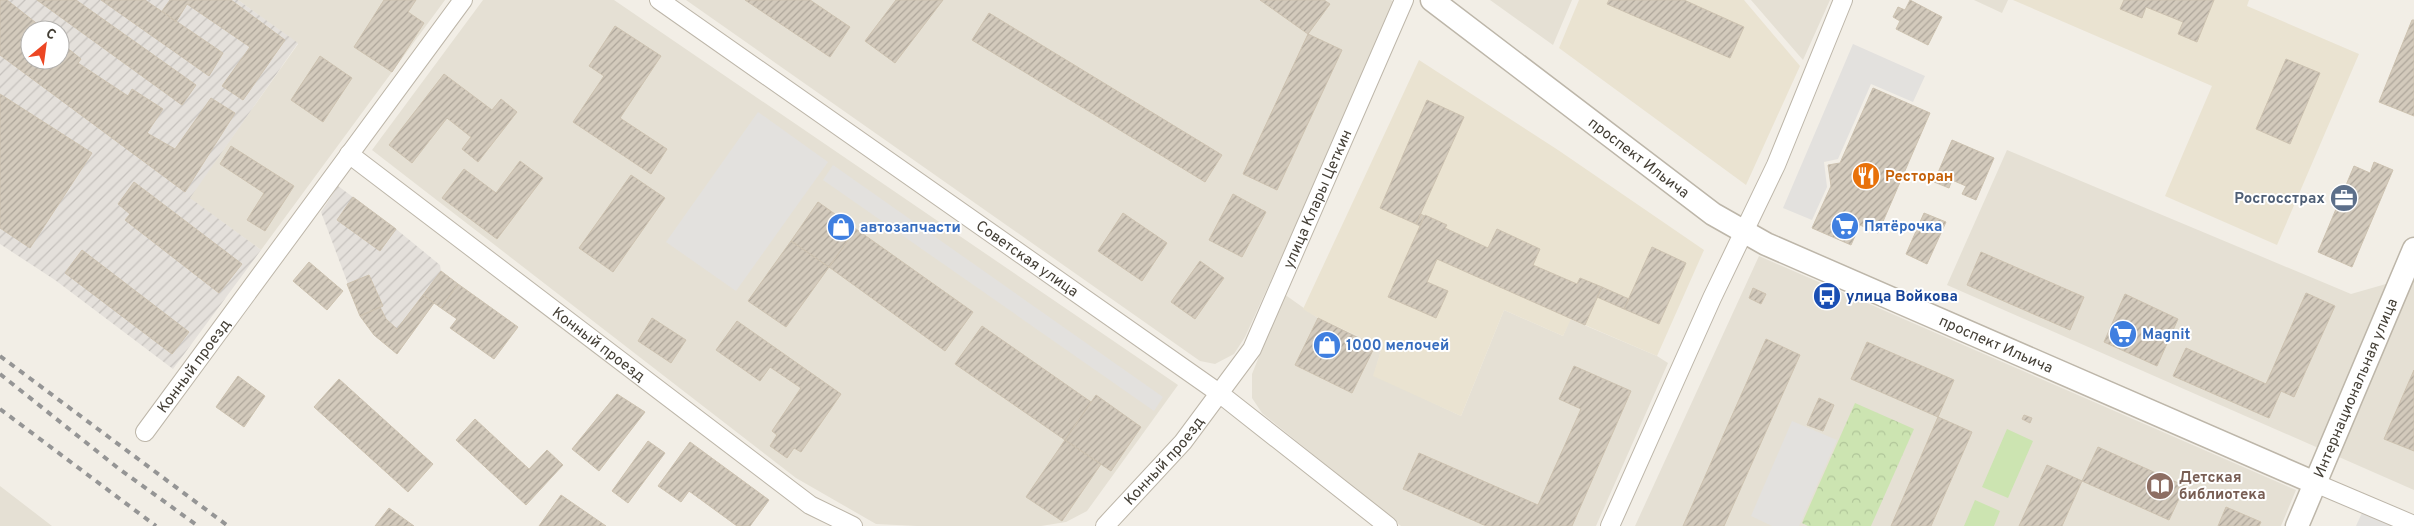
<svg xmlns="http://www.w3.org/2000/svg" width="2414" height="526" viewBox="0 0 2414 526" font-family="Overpass,sans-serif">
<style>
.residential{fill:#e5e0d4}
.industrial{fill:url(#industrial-furrows);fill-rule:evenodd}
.education{fill:#eae3d1}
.grass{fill:#cce4b1}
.park{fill:url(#park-crowns)}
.parking{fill:#e3e1de}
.building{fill:url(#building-hatch);stroke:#cdc2b0}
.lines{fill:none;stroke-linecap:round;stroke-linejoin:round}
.minor-casing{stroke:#bdb6a9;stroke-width:20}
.tertiary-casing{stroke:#bdb6a9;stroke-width:25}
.minor{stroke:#fff;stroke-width:18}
.tertiary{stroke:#fff;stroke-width:22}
.rail{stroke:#959595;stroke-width:4;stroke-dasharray:6 6;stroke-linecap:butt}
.labels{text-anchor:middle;stroke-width:4;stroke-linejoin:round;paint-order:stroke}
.street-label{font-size:15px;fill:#443f36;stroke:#fff}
.food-label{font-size:15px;font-weight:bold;fill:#c56008;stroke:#fff;text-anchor:start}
.service-label{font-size:15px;font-weight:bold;fill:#4e5e75;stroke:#fff;text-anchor:end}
.shop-label{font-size:15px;font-weight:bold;fill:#366cbe;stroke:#fff;text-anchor:start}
.transit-label{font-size:15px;font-weight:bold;fill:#164399;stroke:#fff;text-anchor:start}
.education-label{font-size:15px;font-weight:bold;fill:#785e54;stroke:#fff;text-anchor:start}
</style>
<defs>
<pattern id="industrial-furrows" width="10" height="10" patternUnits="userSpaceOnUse" patternTransform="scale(1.25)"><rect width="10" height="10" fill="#e4e0db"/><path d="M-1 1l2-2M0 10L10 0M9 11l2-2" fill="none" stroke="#c5c1bd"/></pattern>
<pattern id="park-crowns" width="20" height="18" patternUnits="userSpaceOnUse" patternTransform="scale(1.25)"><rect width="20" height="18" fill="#cce4b1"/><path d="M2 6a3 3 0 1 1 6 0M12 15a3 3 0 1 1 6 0" fill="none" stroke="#b0c599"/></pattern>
<pattern id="building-hatch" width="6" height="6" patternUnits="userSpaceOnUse" patternTransform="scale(1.25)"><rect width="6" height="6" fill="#d3cabc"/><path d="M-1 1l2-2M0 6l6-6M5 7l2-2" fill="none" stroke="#ada59a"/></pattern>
</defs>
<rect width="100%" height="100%" fill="#f2eee6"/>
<path class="residential" d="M238,0H445L261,250L189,198L298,44Z
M483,0H614L1178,385L1087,511L1066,522L1041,526H917L876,524L796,478L372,150Z
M686,0H1391L1397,4L1245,337L1234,354L1215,364L1200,361Z
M1490,0H1572L1553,45Z
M1751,0H1830L1803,60Z
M1974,0H2008L2002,13Z
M2007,150L2351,294L2414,276V490L1947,285Z
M1759,256L2296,490L2281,526H1635Z
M1284,294L1318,318L1382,347L1374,375L1461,416L1504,310L1563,336L1570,319L1657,356L1668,363L1596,526H1401L1262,413L1252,398V374Z
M0,486L52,526H0Z"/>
<path class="industrial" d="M0,0H238L298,43L190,198L261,250L173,369L55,280L0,244ZM30,30H60V60H30Z
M338,186L396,229L440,265L441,271L458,284L441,308L434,303L397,354L374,335L360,316L321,212Z"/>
<path class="education" d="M1579,0H1744L1800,66L1746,185L1559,48Z
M2013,0H2249L2247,6L2359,54L2277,245L2165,196L2212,86Z
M1419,60L1558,150L1704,250L1657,356L1571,319L1563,336L1504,310L1461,416L1373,376L1382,347L1318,318L1303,309Z"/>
<path class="grass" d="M2007,429L2033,441L2008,498L1982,487Z
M1975,500L2000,511L1994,526H1964Z"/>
<path class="park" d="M1855,403L1914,429L1871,526H1808L1802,523Z"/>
<path class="parking" d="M1853,44L1925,76L1913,102L1871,84L1838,159L1824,162L1827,187L1812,220L1783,208Z
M758,112L828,162L736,291L666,242Z
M833,165L1163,397L1154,411L823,180Z
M1792,421L1837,440L1799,526H1772L1751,516Z
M2366,504L2414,526H2356Z"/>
<path class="building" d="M0,0H7L45,30H30V60H60V42L81,59L78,63L128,96L132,89L163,109L147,133L175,149L211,98L235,113L185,192L0,55Z
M37,0H76L196,85L182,105Z
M101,0H145L223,53L209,76Z
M170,0H231L285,40L243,100L222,86L250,47L187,4L176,22L162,11Z
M384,0H416L408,12L424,23L392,72L354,47Z
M745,0H810L850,27L830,57Z
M896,0H943L895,63L865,41Z
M1260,0H1324L1330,4L1308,34Z
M1609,0H1684L1744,27L1730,58L1607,4Z
M1910,0L1942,17L1928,45L1896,29L1900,21L1893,17L1898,7L1905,10Z
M2124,0H2214L2197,42L2178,34L2183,22L2146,7L2142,18L2120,9Z
M989,13L1222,155L1205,182L972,40Z
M2412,20H2414V116L2379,102Z
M615,26L661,56L620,118L667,149L651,174L573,122L604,76L589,66Z
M1308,34L1342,50L1277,190L1243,174Z
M320,56L352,78L323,122L291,100Z
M2286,59L2320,73L2290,144L2256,129Z
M444,74L492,110L501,99L517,112L478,162L462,149L471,137L447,118L412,163L389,145Z
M1873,88L1930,113L1878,233L1860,225L1851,245L1812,228L1831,186L1828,165L1840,163Z
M0,94L92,153L30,248L0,228Z
M1427,100L1464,117L1416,224L1380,208Z
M1952,140L1994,158L1976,200L1962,194L1966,186L1952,180L1949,188L1934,182Z
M231,146L294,186L265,231L247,220L264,193L220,164Z
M520,161L543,178L497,239L442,198L464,169L496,193Z
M2374,162L2393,170L2352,267L2318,252L2354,166L2370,173Z
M631,175L665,198L613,272L579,248Z
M134,182L242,264L219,293L125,220L130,214L118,204Z
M1233,194L1266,212L1242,257L1209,240Z
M353,197L396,229L380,251L337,220Z
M818,202L856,229L829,267L791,241Z
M1123,213L1167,243L1142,281L1098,251Z
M1924,213L1946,222L1927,264L1906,254Z
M1421,214L1424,216L1420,226L1416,224Z
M1425,215L1447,225L1445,228L1488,248L1497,229L1540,249L1533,265L1577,284L1580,278L1602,287L1585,325L1437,259L1427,282L1448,291L1436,318L1388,297Z
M856,229L973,312L945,351L829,267Z
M791,241L829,267L786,327L748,301Z
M1652,247L1686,263L1659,324L1624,309Z
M82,250L189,332L172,354L65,273Z
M1981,252L2084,297L2070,330L1967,285Z
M1200,261L1224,278L1195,319L1171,302Z
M309,262L343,291L327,310L293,281Z
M441,271L458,284L441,308L423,295Z
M369,275L383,306L360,316L347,284Z
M458,284L518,327L494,359L450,328L457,319L441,308Z
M1602,287L1629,299L1624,309L1597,297Z
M1753,288L1766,294L1761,304L1749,298Z
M2306,293L2335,306L2294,397L2281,391L2269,418L2173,376L2186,348L2266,384Z
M2125,294L2178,319L2157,366L2104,342Z
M423,295L434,303L397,354L374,335L360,316L380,307L386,319L397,329Z
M652,318L686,340L671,363L638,341Z
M1318,318L1375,346L1352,393L1295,365Z
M737,321L841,394L801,452L794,448L787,458L770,446L777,435L772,431L801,388L770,367L760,381L716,350Z
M982,326L1091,402L1065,440L955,364Z
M1766,339L1800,355L1724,526H1683Z
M1867,342L1954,380L1938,417L1851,379Z
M1574,366L1631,391L1572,526H1486L1403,489L1419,453L1538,505L1581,409L1559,399Z
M2414,370V451L2384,439Z
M238,376L265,396L244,427L216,407Z
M339,379L433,464L408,492L314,407Z
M617,394L645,412L599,471L572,449Z
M1096,395L1141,427L1111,471L1065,440Z
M1819,398L1834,405L1823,431L1807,425Z
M2024,415L2032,418L2030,423L2022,419Z
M1938,417L1972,432L1931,526H1891Z
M475,419L529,469L547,450L563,465L526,505L456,440Z
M1065,440L1101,464L1062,521L1026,497Z
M648,441L665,453L628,503L612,491Z
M690,442L769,500L750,526H737L689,491L681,502L658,486Z
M2098,447L2185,486L2169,520L2082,481Z
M2047,465L2082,481L2062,526H2019Z
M561,495L606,526H539Z
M2226,507L2261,522L2259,526H2218Z
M389,508L414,526H375Z"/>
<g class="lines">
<defs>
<g id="minor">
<path id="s1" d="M659,0L1219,393L1388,526"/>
<path id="s2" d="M349,154L810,505L853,526"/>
<path id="s3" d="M145,432L463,0"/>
<path d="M2315,483L2414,525"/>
<path id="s4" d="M1105,526L1183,442L1252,349L1404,0"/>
<path d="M1610,526L1712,298L1776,165L1843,0"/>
</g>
<g id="tertiary">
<path id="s5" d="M1432,0L1713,214L1766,244L2315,483"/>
<path id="s6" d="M2297,526L2414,249"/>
</g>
</defs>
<use href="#minor" class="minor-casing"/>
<use href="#tertiary" class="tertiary-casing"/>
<use href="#minor" class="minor"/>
<use href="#tertiary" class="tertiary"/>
<path class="rail" d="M0,356L228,526
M0,374L118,468L198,526
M0,409L156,526"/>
</g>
<defs>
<symbol id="restaurant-disc" viewBox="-11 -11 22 22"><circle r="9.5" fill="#e8710a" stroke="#fff"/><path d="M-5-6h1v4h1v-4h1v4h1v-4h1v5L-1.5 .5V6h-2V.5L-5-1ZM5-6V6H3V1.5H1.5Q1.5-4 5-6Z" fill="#fff"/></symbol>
<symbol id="office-disc" viewBox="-11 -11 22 22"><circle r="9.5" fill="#5c6f8a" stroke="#fff"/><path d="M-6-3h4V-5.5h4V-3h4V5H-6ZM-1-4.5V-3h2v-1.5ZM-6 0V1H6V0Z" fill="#fff"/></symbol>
<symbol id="supermarket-disc" viewBox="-11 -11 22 22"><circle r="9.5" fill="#3f7fe0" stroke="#fff"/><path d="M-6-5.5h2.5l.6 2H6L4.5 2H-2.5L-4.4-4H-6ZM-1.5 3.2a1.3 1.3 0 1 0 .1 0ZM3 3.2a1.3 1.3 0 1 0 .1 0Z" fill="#fff"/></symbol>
<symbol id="shop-disc" viewBox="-11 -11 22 22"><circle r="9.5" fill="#3f7fe0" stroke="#fff"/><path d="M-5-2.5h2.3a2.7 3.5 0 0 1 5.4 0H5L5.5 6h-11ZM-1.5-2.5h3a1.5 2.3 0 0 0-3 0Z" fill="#fff"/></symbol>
<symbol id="bus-disc" viewBox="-11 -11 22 22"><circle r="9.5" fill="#1a4fb4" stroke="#fff"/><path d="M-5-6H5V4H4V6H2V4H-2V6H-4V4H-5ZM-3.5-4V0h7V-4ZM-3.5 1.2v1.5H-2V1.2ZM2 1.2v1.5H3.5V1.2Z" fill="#fff"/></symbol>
<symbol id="library-disc" viewBox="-11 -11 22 22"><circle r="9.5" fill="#8d6e63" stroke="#fff"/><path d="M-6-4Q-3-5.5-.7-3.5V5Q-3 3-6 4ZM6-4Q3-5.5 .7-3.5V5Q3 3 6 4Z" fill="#fff"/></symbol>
</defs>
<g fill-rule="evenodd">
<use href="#restaurant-disc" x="1850" y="160" width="32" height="32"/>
<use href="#office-disc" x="2328" y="182" width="32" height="32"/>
<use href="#supermarket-disc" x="1829" y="210" width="32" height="32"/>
<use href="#shop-disc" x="825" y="211" width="32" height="32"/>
<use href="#bus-disc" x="1811" y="280" width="32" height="32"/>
<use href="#supermarket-disc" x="2107" y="318" width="32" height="32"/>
<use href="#shop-disc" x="1311" y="329" width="32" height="32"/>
<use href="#library-disc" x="2144" y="470" width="32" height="32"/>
</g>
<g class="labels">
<g class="street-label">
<text dy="5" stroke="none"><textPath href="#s5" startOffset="260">проспект Ильича</textPath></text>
<text dy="5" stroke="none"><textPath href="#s4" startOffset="394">улица Клары Цеткин</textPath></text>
<text dy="5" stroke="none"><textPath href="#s1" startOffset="450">Советская улица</textPath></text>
<text dy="5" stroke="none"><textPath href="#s2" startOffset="314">Конный проезд</textPath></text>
<text dy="5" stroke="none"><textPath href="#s5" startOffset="665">проспект Ильича</textPath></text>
<text dy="5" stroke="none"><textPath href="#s3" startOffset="82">Конный проезд</textPath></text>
<text dy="5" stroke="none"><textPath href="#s6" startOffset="150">Интернациональная улица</textPath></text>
<text dy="5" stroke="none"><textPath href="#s4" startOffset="88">Конный проезд</textPath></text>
</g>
<g class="food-label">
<text x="1885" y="181">Ресторан</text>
</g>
<g class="service-label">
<text x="2325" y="203">Росгосстрах</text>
</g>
<g class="shop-label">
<text x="1864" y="231">Пятёрочка</text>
<text x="860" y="232">автозапчасти</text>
<text x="2142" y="339">Magnit</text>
<text x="1346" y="350">1000 мелочей</text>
</g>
<g class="transit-label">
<text x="1846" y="301">улица Войкова</text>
</g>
<g class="education-label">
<text x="2179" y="482">Детская<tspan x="2179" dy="17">библиотека</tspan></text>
</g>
</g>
<g transform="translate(45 45) rotate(29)"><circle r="24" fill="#ffffff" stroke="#b4b2af"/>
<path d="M0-4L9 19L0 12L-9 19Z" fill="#ec4623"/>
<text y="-8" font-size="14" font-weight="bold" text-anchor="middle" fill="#443f36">С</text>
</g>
</svg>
